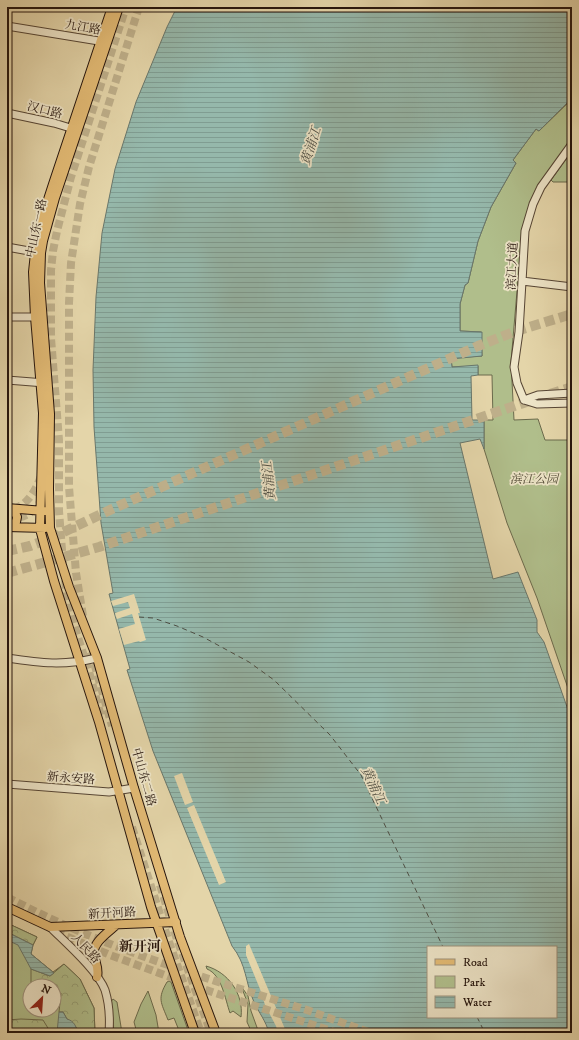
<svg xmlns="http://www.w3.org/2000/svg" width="579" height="1040" viewBox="0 0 579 1040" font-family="'IM FELL DW Pica','Noto Serif SC',serif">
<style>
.green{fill:#b0be8b;stroke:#6b6a4c;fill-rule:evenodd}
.forest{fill:url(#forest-crowns);stroke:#6b6a4c}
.water{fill:url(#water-rules);stroke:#69776c;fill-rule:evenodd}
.pier{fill:#e4d5a9}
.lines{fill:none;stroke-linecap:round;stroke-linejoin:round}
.ferry{stroke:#4d4e44;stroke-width:1;stroke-dasharray:5 4;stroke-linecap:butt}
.major-tunnel{stroke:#beaf8a;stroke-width:8;stroke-dasharray:8 4;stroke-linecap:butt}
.highway-tunnel{stroke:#beaf8a;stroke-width:10;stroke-dasharray:10 5;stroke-linecap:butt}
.minor-casing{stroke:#564534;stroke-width:9}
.major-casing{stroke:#26150d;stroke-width:10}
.minor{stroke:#ede4c7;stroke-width:7}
.major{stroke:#e2ba74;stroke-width:8}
.labels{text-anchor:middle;stroke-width:3.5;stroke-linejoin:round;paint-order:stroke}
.street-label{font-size:12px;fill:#26150d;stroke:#ede4c7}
.park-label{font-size:12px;font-style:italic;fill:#4f4833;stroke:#ede4c7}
.water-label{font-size:13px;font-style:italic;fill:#4d4e44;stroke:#ede4c7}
.quarter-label{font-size:14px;font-weight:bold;fill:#26150d;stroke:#ede4c7}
</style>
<defs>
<pattern id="forest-crowns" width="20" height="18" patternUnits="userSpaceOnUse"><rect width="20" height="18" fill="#b0be8b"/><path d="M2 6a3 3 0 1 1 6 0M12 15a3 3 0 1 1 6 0" fill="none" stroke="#97a277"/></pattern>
<pattern id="water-rules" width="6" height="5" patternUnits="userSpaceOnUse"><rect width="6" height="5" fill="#95b8ab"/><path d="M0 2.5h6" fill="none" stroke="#809d92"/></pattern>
</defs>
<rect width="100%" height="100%" fill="#e4d5a9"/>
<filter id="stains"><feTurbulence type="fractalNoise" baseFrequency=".005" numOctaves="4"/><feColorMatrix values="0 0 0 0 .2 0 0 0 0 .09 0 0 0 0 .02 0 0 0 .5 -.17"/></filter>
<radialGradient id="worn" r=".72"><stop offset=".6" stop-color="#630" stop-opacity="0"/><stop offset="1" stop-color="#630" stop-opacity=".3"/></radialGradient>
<path class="green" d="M570,101L572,103V140L536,189L525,220L522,232L511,362L514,420L538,419L545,440H572V700L537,598L507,523L484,449V420H493L492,375H478V366L452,367L451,358L482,356L481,332L460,331V304L465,285L468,283L478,241L491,207L516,163L513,160L536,129L539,131Z
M572,151V182H553L551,180Z
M7,923L37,937L33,945L31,954L53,972L64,964L80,979L94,1008L95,1033H7ZM30,986H54V1010H30Z
M206,966C228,972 244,994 241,1017L233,1011L230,1013C225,999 222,975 207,969Z
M169,981L171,982L189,1033H180L174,1018L168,1020C161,1002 157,999 167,982Z
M241,986L248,996L251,1011L259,1033H252L247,1022L248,1004Z
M148,991L156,1015L159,1033H137L134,1022L141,1004Z
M113,999L117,1002L122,1033H114L110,1003Z"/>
<path class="forest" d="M7,923L37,937L33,945L11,934L7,935Z
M64,964L80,979L94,1008L95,1033H78L76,1027L67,1019L63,1012H59L61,993L54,994V986H31V969L50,976Z
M21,1019L43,1020L51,1033H7V1020Z"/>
<path class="water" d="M177,7H572V103L569,101L539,131L536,129L513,160L516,163L491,207L478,241L468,283L465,285L460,304V331L482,332V356L451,359L452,367L478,365V375L471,376L472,420H484V449L480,439L460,443L493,579L518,572L537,620V632L544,642L572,721V1033H269C266,1021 259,1013 254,1002C245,982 247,965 232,946L153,751L127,670L130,669L109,594L113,593L101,523L94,427L93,370L96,297L102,233L115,169L136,102L167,27ZM428,947H556V1017H428Z
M11,934L33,945L31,954L54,973L50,976L31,969L18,945L7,940V935Z
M59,1012H63L67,1019C74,1021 76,1026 78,1033H57Z"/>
<path class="pier" d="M134,594L140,613H138L146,640L140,642L139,641L124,645L119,629L135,624L132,614L117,619L116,617L115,613L130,608L128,602L113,606L111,601Z
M182,773L193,802L185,805L174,776Z
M194,805L226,882L219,885L187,808Z
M249,944L285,1029L287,1033H278L276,1026L265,1005L260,989L246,955V946Z"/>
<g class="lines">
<path class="ferry" d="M139,617L153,618L177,626L203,637L249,662L274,680L330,735L361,775L443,947
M477,1017L485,1033"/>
<path class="major-tunnel" d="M14,509C28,504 36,490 41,476
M7,519C34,518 40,505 50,482
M63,563L59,511V440L51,338V270L53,251L57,231L71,177L126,7
M65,580C69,611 77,635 87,665C92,681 96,699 101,716
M83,616L76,573L69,487V303L71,263L80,204L89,167L139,7
M91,652L112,726
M132,827L167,936L201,1033
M160,885L174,931L211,1033
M7,897C62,926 117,948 177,968
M56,932L110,955L181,981
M190,973L307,1010L371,1033
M194,986L338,1033"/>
<path class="highway-tunnel" d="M550,394L572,387
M7,551L30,546L49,539L112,509L478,346L516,331L572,314
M7,573L99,547L535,399"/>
<defs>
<path id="minor" d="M7,26L105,42
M7,113L54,123L77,130
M7,247L40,253
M522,281L572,287
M7,317H35
M7,380L45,383
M524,400L517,383L514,367L519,332L525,231L533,204L541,187L572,144
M524,400L538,395L572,393
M524,400L537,404L572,403
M7,658C41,663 63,666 97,658
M7,784L109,792L134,788
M50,927C65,942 98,971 105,990C109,1003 110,1019 109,1033"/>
<path id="major" d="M112,7L53,184L42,218L35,253L33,272L35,317L43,413L40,529L54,581L99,722L151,907L195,1033
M119,7L55,198L43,241L41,253L40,283L50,414L49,489L50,528L69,587L97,658L134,788L180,937L216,1033
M7,508L44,511
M8,526L16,522L17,517L14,511L8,509
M7,527L45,528
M7,907L50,927L176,922
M97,977C99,969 96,964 94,956C91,944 107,933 115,926"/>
</defs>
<use href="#minor" class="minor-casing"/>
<use href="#major" class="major-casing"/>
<use href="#minor" class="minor"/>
<use href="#major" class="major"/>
</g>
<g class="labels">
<g class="street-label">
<text transform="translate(83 27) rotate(10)" y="4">九江路</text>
<text transform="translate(45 110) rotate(14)" y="4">汉口路</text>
<text transform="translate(36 228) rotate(-78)" y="4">中山东一路</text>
<text transform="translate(512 266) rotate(-87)" y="4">滨江大道</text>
<text transform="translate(144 777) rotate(74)" y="4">中山东二路</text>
<text transform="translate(71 778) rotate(4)" y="4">新永安路</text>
<text transform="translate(112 913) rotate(-3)" y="4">新开河路</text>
<text transform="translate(86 948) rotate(47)" y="4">人民路</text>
</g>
<g class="park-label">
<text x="534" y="483">滨江公园</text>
</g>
<g class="water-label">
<text transform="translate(310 146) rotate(-72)" y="5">黄浦江</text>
<text transform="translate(268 481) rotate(-96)" y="5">黄浦江</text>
<text transform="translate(374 785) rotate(65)" y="5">黄浦江</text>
</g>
<g class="quarter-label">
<text x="140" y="951">新开河</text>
</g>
</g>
<rect width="579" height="1040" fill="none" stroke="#e4d5a9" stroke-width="24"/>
<rect x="8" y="8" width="563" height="1024" fill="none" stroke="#26150d" stroke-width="2"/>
<rect x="12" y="12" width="555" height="1016" fill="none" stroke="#26150d"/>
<rect x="427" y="946" width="130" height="72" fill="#ede4c7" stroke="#9d917d"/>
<rect x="435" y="959" width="20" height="6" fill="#e2ba74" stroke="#9d917d"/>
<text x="463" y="966" font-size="12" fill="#26150d">Road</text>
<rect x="435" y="976" width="20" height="12" fill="#b0be8b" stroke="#9d917d"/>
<text x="463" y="986" font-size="12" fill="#26150d">Park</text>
<rect x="435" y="996" width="20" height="12" fill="url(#water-rules)" stroke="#9d917d"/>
<text x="463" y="1006" font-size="12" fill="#26150d">Water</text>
<g transform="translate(42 998) rotate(25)"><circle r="19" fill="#ede4c7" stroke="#9d917d"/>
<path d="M0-3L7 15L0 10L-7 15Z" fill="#8f2418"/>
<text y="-6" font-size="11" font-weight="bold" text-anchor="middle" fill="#26150d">N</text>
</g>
<rect width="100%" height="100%" filter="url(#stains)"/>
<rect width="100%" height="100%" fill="url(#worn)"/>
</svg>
